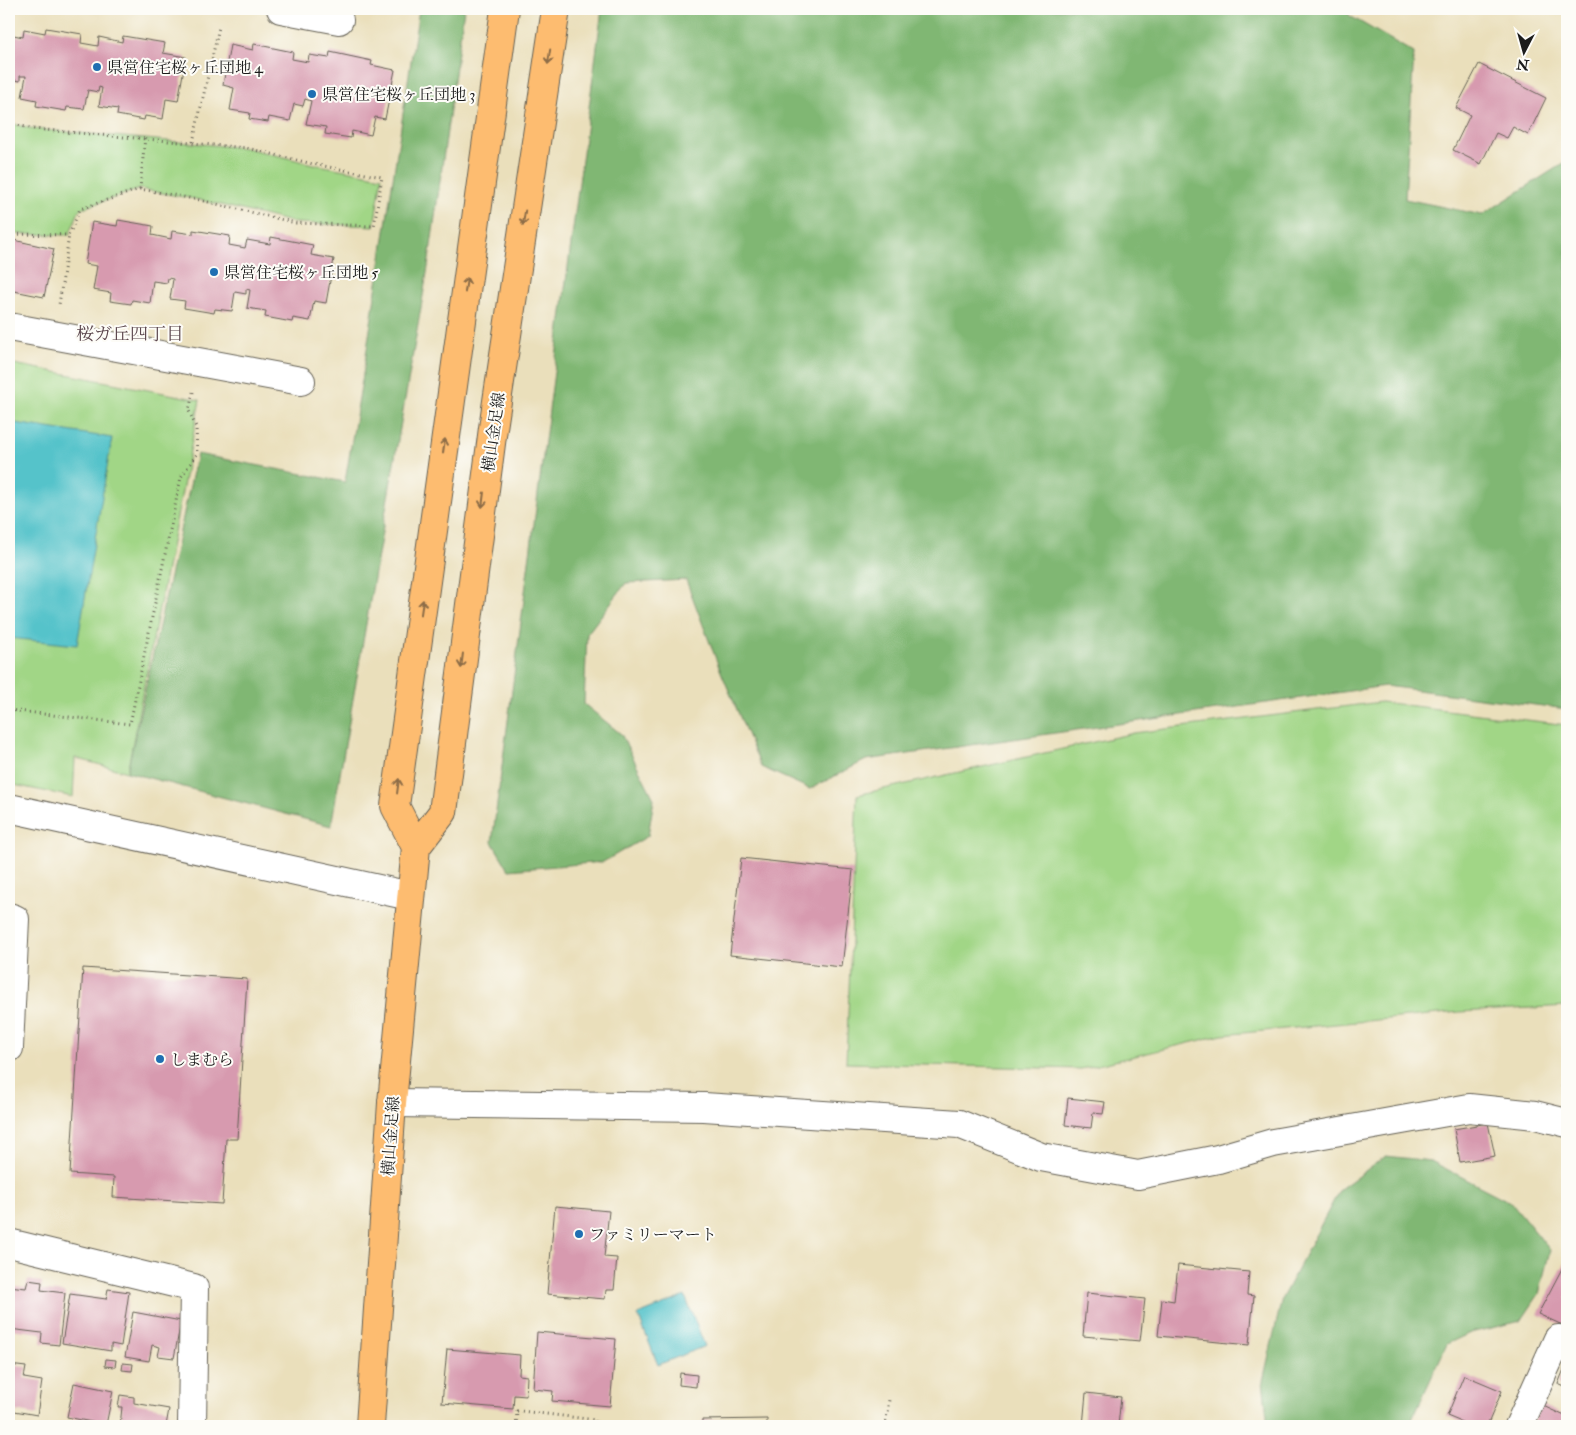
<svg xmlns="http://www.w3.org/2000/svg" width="1576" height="1435" viewBox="0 0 1576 1435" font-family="'IM FELL Double Pica','Noto Serif JP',serif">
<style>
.green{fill:#a1d686;stroke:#5e7951}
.forest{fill:#80b773;stroke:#4e6a48}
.water{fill:#55c3ca;stroke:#387073}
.building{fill:#d79aaf}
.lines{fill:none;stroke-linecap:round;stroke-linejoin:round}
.minor-casing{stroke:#646054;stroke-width:30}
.major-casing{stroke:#646054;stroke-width:30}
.path{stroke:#646054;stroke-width:3;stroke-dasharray:1 4;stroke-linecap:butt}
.minor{stroke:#fff;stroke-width:28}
.major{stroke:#fdbc70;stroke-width:28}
.oneway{stroke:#8c6c46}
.poi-dot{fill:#1f6fb2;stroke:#fdfcf7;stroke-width:2}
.labels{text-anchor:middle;stroke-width:4;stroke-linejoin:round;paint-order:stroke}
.poi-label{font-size:16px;fill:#1c1c1c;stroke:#fdfcf7;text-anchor:start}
.street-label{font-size:16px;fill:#1c1c1c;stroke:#fdfcf7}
.neighbourhood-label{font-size:18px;fill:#5d484f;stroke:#fdfcf7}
</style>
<rect width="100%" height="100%" fill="#fdfcf7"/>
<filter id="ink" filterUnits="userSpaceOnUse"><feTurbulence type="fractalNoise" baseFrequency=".02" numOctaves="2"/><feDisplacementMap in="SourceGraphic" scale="10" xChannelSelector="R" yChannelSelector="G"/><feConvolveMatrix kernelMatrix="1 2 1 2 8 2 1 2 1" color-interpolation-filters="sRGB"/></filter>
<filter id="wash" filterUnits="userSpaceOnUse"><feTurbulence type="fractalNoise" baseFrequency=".0096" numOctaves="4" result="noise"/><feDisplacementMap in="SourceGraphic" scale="20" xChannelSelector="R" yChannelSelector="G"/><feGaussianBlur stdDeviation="1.12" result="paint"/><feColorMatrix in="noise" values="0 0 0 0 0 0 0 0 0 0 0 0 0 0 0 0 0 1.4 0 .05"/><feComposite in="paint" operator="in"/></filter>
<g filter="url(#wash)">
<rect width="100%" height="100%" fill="#eadfbb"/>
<path class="green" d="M9,123L34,129L246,148L313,164L382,177L374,226L296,223L200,200L140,189L80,209L69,235L9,234Z
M9,363L200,400L127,772L75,758L73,797L9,784Z
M1381,702L1567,725V1006L1460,1012L1222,1035L1081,1069L846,1063L857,795L1134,733Z"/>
<path class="forest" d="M419,9H464L428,267L331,826L127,772L197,454L345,482L365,362Z
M602,9H1345L1350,16L1414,53L1405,199L1482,215L1567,161V709L1385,686L866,760L810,789L761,767L719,667L686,580L626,583L587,634L584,704L621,734L654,799L648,836L603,862L509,870L492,842Z
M1386,1156L1431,1161L1512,1203L1550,1250L1539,1294L1521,1321L1470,1333L1447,1344L1409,1426H1268L1263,1381L1282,1298L1340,1189Z"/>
<path class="water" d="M9,422L112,438L77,645L9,638Z
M685,1296L705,1346L658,1365L638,1315Z"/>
<g id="blocks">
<path class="building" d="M46,28L82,34L81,43L98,46L99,37L122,42L123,36L165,43L163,53L186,57L178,101L166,99L163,119L145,116L144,120L117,115L118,109L99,106L102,88L99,87L98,92L88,90L84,109L67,107L66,111L36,106L37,100L22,97L26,76H20V81L9,79V34L23,37L24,29L45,33Z
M254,44L293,52L292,59L308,62L309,55L329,58L330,52L372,61L371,65L395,70L385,119L375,117L371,135L352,131L351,138L325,134L326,127L306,124L311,101L305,99L303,106L294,104L290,121L269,117L268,122L249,119L250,113L230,110L234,88L223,85L230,45L253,50Z
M1479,64L1546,98L1528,135L1513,127L1507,138L1496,133L1481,164L1453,150L1470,115L1456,108Z
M118,220L153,226L152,235L171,239L172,231L193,234V230L230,236L229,245L245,248L247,240L270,244L271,237L313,245L311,255L334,259L326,303L314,301L310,321L293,318L292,322L265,317L266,311L247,308L250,290L246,289V294L235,292L232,311L215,309L214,313L184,308L185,301L170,299L173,279L168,278L167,283L153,281L150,303L132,300L131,304L110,301L111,293L93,290L97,266L85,264L92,222L117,226Z
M9,239L54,249L44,297L9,290Z
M741,858L853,870L842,967L730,955Z
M83,968L247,979L237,1139H226L222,1204L113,1197L114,1177L70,1174Z
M1567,1073V1090L1561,1087Z
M1068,1098L1105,1102L1103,1114L1093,1113L1091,1128L1065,1125Z
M1488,1123L1495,1156L1460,1162L1454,1129Z
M555,1206L609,1211L604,1257L617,1258L614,1290H606L605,1299L547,1294Z
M1567,1259V1327L1538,1314Z
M1178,1265L1249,1272L1247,1295L1254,1296L1249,1345L1158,1336L1162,1299L1174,1301Z
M28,1280L42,1282L41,1290L65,1293L59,1345L41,1343L42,1333L9,1329V1286L26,1288Z
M108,1289L129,1292L121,1346L111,1344V1351L62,1343L70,1294L106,1299Z
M1087,1293L1145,1299L1140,1341L1083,1336Z
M133,1312L181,1321L174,1358L158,1356L160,1347L152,1345L149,1361L125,1357Z
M537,1332L616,1339L610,1406L552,1401L553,1391L533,1389Z
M9,1339L13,1340L12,1352L9,1351Z
M447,1349L520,1355L519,1375L527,1376L526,1396L514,1395L513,1409L442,1403Z
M106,1359L116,1360L115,1367L105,1366Z
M1567,1362V1388L1558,1384Z
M123,1363L133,1364L132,1371L122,1370Z
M9,1365L26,1367L24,1378L42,1381L37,1415L9,1410Z
M680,1373L697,1375L696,1387L679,1385Z
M1464,1375L1502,1391L1487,1426H1471L1447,1416Z
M74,1383L113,1391L106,1425L67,1417Z
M1086,1393L1121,1397L1118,1426H1083Z
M120,1395L134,1397V1403L169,1409L166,1426H120L122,1407H118Z
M1541,1405L1567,1417V1426H1531Z
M767,1419V1426H702V1420Z"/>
</g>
</g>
<g filter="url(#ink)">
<use href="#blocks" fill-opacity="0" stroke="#646054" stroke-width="1"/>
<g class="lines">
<defs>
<path id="minor" d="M281,9L339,20
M9,327L301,381
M9,808L410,896
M9,917L15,919L9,1048
M392,1103L704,1107L959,1124L1041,1157L1138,1175L1218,1159L1273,1143L1469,1108L1535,1115L1567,1123
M9,1243L194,1288L192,1426
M1519,1426L1558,1339L1567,1340"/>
<path id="major" d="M416,847L395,806L505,9
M370,1426L392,1103L416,847L443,812L493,428L556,9"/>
</defs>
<use href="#minor" class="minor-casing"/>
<use href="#major" class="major-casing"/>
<path class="path" d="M9,123L34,129L247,148L313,164L382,177L374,226L296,223L200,200L140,189L80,209L69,235L59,305
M193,142L219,27
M140,189L145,137
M9,234L69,235
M9,710L130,724L181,477L197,454L196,427L189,411L193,392
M516,1426L517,1411H521L596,1420L595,1426
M885,1426L889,1400"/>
<use href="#minor" class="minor"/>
<use href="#major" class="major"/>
</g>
<defs><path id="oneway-shaft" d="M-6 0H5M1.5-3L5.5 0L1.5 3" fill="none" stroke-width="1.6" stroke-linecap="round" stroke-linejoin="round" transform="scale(1.25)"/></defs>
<g class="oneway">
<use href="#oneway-shaft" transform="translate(549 57) rotate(99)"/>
<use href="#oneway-shaft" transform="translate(524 218) rotate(99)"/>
<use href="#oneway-shaft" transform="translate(466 285) rotate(-82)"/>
<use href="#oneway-shaft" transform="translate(444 446) rotate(-82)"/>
<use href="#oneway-shaft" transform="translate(483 500) rotate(97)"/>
<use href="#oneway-shaft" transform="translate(422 607) rotate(-82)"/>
<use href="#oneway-shaft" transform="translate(462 661) rotate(97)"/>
<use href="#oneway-shaft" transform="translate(398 786) rotate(-83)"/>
</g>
</g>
<g class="poi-dot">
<circle cx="97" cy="67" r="5"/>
<circle cx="312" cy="94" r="5"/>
<circle cx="214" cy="272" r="5"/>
<circle cx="160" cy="1059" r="5"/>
<circle cx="579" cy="1234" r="5"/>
</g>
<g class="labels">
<g class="poi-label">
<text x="107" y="73">県営住宅桜ヶ丘団地 4</text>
<text x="322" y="100">県営住宅桜ヶ丘団地 3</text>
<text x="224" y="278">県営住宅桜ヶ丘団地 5</text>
<text x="170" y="1065">しまむら</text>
<text x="589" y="1240">ファミリーマート</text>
</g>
<g class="street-label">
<text transform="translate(493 432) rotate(-82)" y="6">横山金足線</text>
<text transform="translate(390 1136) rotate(-86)" y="6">横山金足線</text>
</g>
<g class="neighbourhood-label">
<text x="130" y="340">桜ガ丘四丁目</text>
</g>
</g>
<rect width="1576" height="1435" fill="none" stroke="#fdfcf7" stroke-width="30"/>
<g transform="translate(1524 52) rotate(186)" stroke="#fdfcf7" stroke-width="4" paint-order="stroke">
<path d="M0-4L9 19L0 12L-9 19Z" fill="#1c1c1c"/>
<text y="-8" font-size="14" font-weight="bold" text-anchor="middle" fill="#1c1c1c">N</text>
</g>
</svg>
